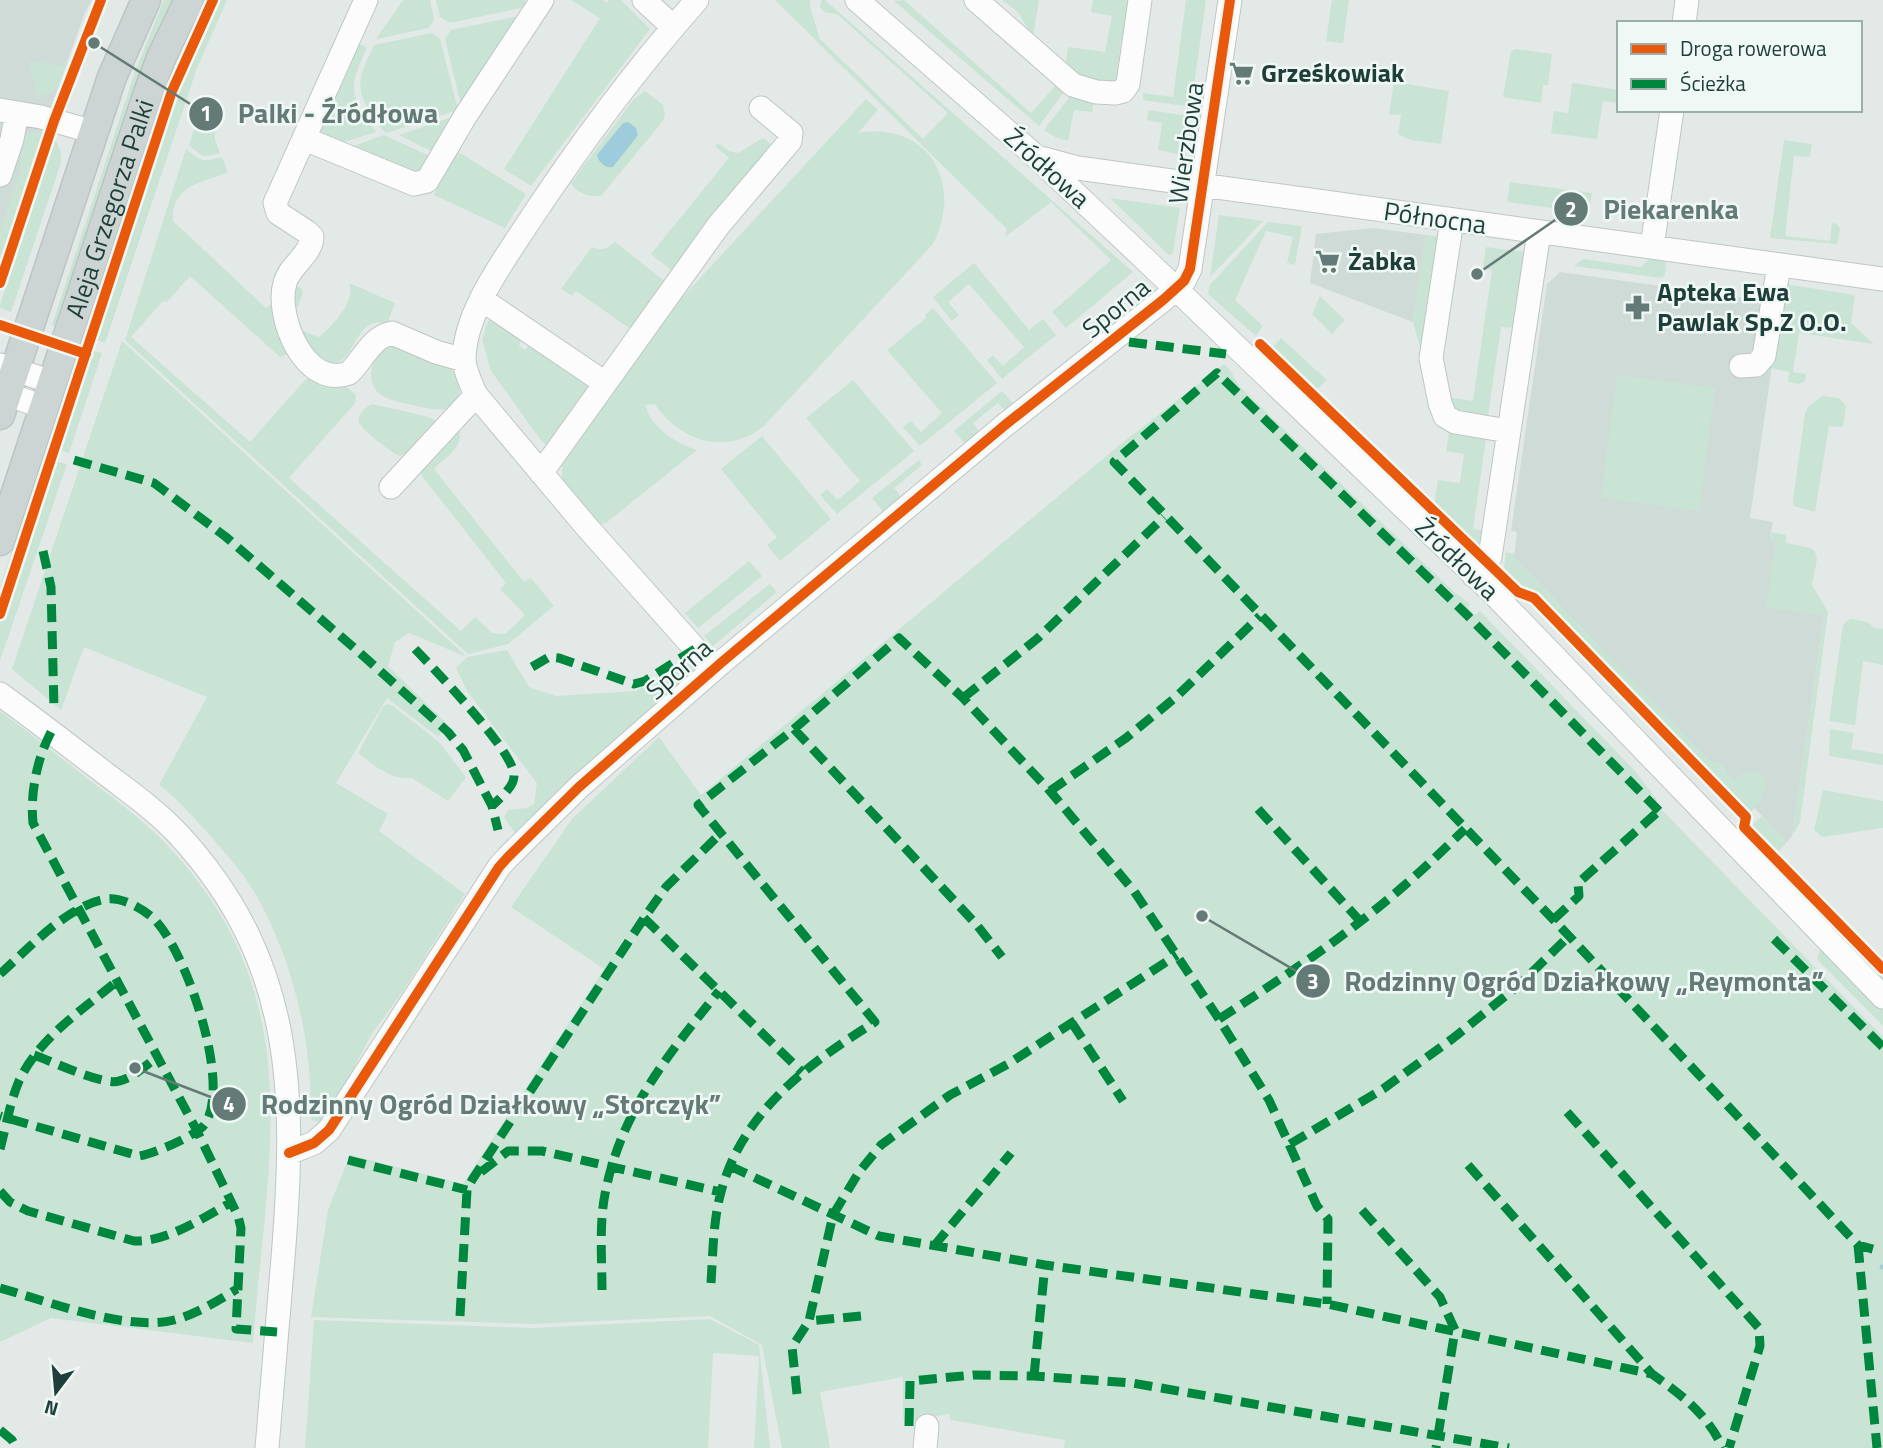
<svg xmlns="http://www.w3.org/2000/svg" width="1883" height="1448" viewBox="0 0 1883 1448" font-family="'Titillium Web',sans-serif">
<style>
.built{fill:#cfdbd7}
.green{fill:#c9e4d5}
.water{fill:#9eccdc}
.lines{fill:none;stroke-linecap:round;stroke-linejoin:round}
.stream{stroke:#9eccdc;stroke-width:5}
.minor-casing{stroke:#bfc6c4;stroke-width:25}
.major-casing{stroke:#bbc5c3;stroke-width:31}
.minor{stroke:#fbfcfb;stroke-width:23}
.major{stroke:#ccd5d4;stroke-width:28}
.quiet{stroke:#00873e;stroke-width:9;stroke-dasharray:18 9;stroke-linecap:butt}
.cycleway-casing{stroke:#f0f8f5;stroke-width:15}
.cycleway{stroke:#e8590c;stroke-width:10}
.labels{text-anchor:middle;stroke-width:5;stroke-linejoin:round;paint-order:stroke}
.poi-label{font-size:26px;font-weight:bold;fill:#1e3e39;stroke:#f0f8f5;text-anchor:start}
.street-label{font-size:26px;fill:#1e3e39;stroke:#f0f8f5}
.leader{fill:none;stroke:#637a76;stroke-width:2.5}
.callout-dot{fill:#637a76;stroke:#f0f8f5;stroke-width:2.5}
.mark-label{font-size:21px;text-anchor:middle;font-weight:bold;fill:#fff}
.callout-label{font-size:28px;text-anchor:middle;font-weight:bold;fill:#637a76;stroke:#f0f8f5;stroke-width:5;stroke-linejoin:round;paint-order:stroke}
</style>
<rect width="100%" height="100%" fill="#e2e9e7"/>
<path class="built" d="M0,0H92L85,12L43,130L0,261Z
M1373,228L1426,235L1413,322L1310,283L1316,234Z
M1560,272L1781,303L1750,518L1773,522L1770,539L1776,540L1793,610L1824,615L1792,836L1787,842L1514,557L1517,532L1511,531L1547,284Z"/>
<path class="green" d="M164,0H175L57,327L52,325L135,72Z
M204,0H210L170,90L88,337L83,335L164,90Z
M215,0H227L197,68L105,343L93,339L176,90Z
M403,0H430L434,19L429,28L376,39Z
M436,0H525V7L450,23L440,17Z
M571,0H603L607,3L609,0H621L650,29L531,186L504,169L600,18Z
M775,0H810C810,13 817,25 819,38L923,139L948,113L837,14L824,12L820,6L822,0H825L1133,272L1066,328L1052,312L1111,260L1051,202L1005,237L1007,229Z
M904,0L1031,113L1056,85L1064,92L1039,126L894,1Z
M1002,0H1039L1033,37L1018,12Z
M1093,0H1135L1130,31L1121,40L1116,81L1099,88L1065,67L1068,47L1105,52L1112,16L1091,12Z
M1186,0H1206L1191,107L1143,100V93L1173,97Z
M1332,0H1349L1343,43L1326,41Z
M523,15L462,109L445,39L451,30Z
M432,33L440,39L458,110L386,133C380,128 376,121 372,115C352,86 361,74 374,45Z
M354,42L367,47C348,90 349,94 376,132L338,144L325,138L318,130Z
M1516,49L1552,54L1548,85H1543L1541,103L1503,97L1511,51Z
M29,61L66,66C60,82 59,94 39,96L36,93Z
M1394,82L1449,91L1441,144L1411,140L1398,134L1401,115L1389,114Z
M1572,83L1619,90V103L1603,101L1597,139L1551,133L1554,111L1568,113Z
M645,91L663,105L665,113L663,121L601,196C590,197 577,194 571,183L633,100Z
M1071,95L1094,102L1092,112L1074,110L1068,141L1055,137L1044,130Z
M866,99L878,110L858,133C929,121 964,184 933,244L763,427C757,431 750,436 743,438C709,451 674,433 655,404L645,405C652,428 675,443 697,450L606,523L600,524L594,520L562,478V460L665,316Z
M200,110L215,118V140L220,153C201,158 203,157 189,145Z
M1149,110L1188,116L1183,155L1158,150L1162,123L1147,120Z
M455,116L435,153L399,135Z
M43,130L0,261V232L20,173L22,139L28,134Z
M384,135L432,157L420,175L348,148Z
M763,138L770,143L771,151L676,274L651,254L729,158L715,146L718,143L729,151L738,153Z
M55,139L61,152V163L11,312L0,308V305Z
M1784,140L1812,144L1810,157L1794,156L1785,236L1830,241L1832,223L1837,224L1840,229L1837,244L1770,238Z
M186,149C202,162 202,162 222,157L227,170L226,173C200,183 171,186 173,221L266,308L276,300L290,353L280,357L190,276L167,302L163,301L131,337L250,442L305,380L310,377L342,383L356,395L355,403L289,478L461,631L475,617L492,633L505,634L525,615L500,589L506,583L422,476L420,470L454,430L459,431C464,448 444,458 434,469L524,582L531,578L554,606L508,644L468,654L125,340Z
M460,153L526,194L505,228L434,195L452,155Z
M1510,182L1592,193L1589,213L1507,202Z
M1110,198L1180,208L1173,253L1169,255Z
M1219,215L1263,221L1210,277Z
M1268,222L1302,226L1295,265L1287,263L1293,237L1266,231L1235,300L1263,326L1256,336L1208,294L1210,285Z
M1426,235L1439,237L1422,354L1413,322Z
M615,242L667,283L632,330L576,291L572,296L561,289L592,247C603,251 606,249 615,242Z
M1486,247L1525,252L1514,328L1501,327L1487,422L1453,413L1447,397L1473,401L1492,270L1483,268Z
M1583,259L1640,267L1650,259L1666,262L1665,275L1661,278L1574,266Z
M974,263L1029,330L1043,319L1056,335L1002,379L987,360L993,355L1003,366L1024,347L969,284L948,302L959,315L952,321L933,297Z
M293,283L302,289C305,312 269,321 319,337C332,327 357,299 349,283L395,303L387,324C346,311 360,391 311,351C300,343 292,334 290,320C287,306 286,296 293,283Z
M1785,284L1855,295L1851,323L1874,344L1799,333L1793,372L1806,374L1805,381L1799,384L1788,382L1789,372L1771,368Z
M1320,296L1345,320L1332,334L1312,314Z
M933,308L997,383L920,446L903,427L911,421L921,432L942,413L887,350L926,318L925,315Z
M495,318L522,338L519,346L525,350L531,343L586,378L592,389L552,445H546L540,439L491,371L482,340L488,321Z
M1281,338L1327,380L1314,392L1271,349Z
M122,341L467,657L507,650L529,687L556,696L636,691L690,663H695L697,668L695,675L517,836L504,817L508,810L527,808L534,804L537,783L467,691L456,668L467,657L409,633L395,642L388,666L447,724L438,737L387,698L336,783L388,814L379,831L465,894L401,994L371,1035L341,1093L334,1099C333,1111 328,1116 319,1122L311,1120C312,1041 294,962 255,893C241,870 223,850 205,830C190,814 177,798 159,785L207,697L84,647L61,710L12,669Z
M390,342L448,365C459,377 467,395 450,407C441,413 423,407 413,405C394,401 370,398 371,373C372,368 372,362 375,357C379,352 385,347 390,342Z
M90,350L102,353L69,453L57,449Z
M77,354L82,356L53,448L47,446Z
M1224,364L1230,370L1239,386L1454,592L1470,604L1468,608L1475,615L1480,611L1636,772L1657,800L1655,803L1883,1037V1448H1064L1065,1440L950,1420V1414L906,1421L903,1417V1377L820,1392L830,1448H782L762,1345L710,1316L532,1324L311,1317L328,1210L350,1155L463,1184L604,969L511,907L572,819L659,737L701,795L1122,443Z
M1617,375L1715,388L1699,511L1601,498Z
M853,380L914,451L837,514L820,495L827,489L838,500L860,481L806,418Z
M1002,391L1016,407L1008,414L998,403L973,423L982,435L968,447L954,431Z
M1822,396L1839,398L1846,406L1843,427L1829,426L1815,512L1794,506L1793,499L1805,414L1808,407Z
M372,404C384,407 431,416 437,421L412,452L399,456C391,452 361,430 359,422C357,414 366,407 372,404Z
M1450,426L1487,432L1473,529L1485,531L1480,552L1434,506L1438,480L1460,483L1464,454L1446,451Z
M762,436L831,519L780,561L767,545L777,537L721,469Z
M43,456L49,457L0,604V587Z
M919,460L922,465L894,488L904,501L886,515L872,498Z
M55,461L67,464L0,661V623Z
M1772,532L1786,535V543L1811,548L1815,552L1817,559L1812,585L1828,612L1800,822L1792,836L1824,615L1766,608L1776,541L1770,540Z
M1506,552L1514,554V557L1709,760L1726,765L1725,771L1734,780C1743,772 1749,769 1761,773C1772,788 1759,804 1748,815L1536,595L1519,589L1503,574Z
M749,561L762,576L698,628L685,613Z
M770,584L777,592L713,646L704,636Z
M1850,619L1868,622L1874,628L1883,629V665L1863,661L1855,725L1829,721L1843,625Z
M387,704L393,706L438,741L466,777L448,801L412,778C393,781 373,765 358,753L383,707Z
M0,711C31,734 61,758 92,782C117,801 143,820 165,843C312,996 267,1155 253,1343L51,1318L0,1342Z
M1830,729L1854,733L1851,749L1883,754V765L1829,756Z
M1823,790L1883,801V828L1822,837L1814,830Z
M1762,816L1787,842L1777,853L1750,827Z
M1781,868L1883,973V983L1778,874Z
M1821,947L1883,1011V1026L1817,959Z
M710,1319L759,1345L770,1448H754L759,1356L713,1353L708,1448H305L314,1320L533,1328Z"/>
<path class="water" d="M628,122L636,128L638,135L613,167C606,169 598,162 597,155L623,123Z"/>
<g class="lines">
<path class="stream" d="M1882,1267H1883"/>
<defs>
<path id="minor" d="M366,0L275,203L278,213L307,232L312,237C312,254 289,266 285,283C275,316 305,390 349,373C363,360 371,337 392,333L436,352L464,360
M644,0L673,27
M697,0C634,71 578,147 526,226C502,263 464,314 464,360C465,372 471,384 476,395L586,526L713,669
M857,0L1032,153L1150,264L1492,592L1883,997
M976,0L1073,85L1096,92L1115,93L1123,91L1128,84L1140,0
M1684,23L1687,0
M0,110L41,117L94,132
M305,139L414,184L427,181L466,115L542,0
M1041,158L1078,168L1883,279
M0,175L12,139L17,113
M1452,220L1431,358L1440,403L1445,416L1455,422L1508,431
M1652,247L1672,110
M481,299L605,383
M0,365L52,382
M1741,366L1756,365L1764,356L1779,265
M0,392L44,407
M541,473L718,226L790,141L791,133L761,108
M391,487L476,395
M1474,576L1490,557L1539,232
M0,694C36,720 71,747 106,774C131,793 158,812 179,835C296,962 296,1096 283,1258C278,1321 272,1385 267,1448
M289,1153L314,1143L329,1130L499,867L508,857L579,787L722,662L1005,425L1163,300L1184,281L1190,269L1230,0
M925,1448L927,1426"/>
<g id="major">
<path d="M0,415L112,77L146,0"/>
<path id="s1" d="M0,541L148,93L161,58L189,0"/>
</g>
</defs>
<use href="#minor" class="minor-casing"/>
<use href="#major" class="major-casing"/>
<use href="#minor" class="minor"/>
<use href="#major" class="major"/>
<path class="quiet" d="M1129,342L1226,354
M74,460L154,483L226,537L360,653L448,732L463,750L492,806L498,830
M43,551L51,587L54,709
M415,649C433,668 516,753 514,776C514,787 500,798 492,806
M532,667L549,657L559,658L634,684L645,681L695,649
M963,698L1038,638L1164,517
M794,729L976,924L1002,957
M51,732C37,759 30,793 33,823L197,1131L238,1216L241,1228L236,1329L277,1332
M1050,791L1126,738L1176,697L1260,616
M1258,809L1360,921
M1659,811L1468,616L1217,373L1114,462L1569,936L1858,1245L1876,1250
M644,918L802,1072
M1553,920L1579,896L1578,883L1661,809
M1774,939L1883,1047
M0,974C28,949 69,904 107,899C122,897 144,909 155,920C186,952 232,1083 205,1124C198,1135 153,1154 139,1156L0,1116
M1219,1019C1284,977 1348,935 1406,884C1427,866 1446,847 1465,829
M1072,1023L1123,1101
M34,1055C51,1061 104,1086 119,1081C133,1078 146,1065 157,1057
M1567,1112L1759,1328L1760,1346L1729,1448
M1290,1144L1383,1089L1452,1039L1518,986L1569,936
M0,1149C6,1127 10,1102 19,1081C39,1038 81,1011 117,981
M348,1160L467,1190
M1468,1165L1652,1374
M730,1166L879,1236L1045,1265L1327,1304L1652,1374C1683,1396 1706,1413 1723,1448
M481,1172L508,1151H542L721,1192
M0,1191L10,1202L28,1211L134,1241C168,1242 202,1218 232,1202
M1362,1210L1440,1297L1455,1330L1436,1448
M1858,1245L1877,1448
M934,1246L1011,1153
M711,1283C713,1253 713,1221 721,1192C742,1112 809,1063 875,1022L698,805L794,729L899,638L963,698L1050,791L1134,891L1219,1019L1269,1100L1317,1206L1328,1219L1327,1304
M0,1288C47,1301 127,1332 174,1320C197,1314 217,1301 237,1289
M602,1290C602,1259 599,1225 605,1194C621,1111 668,1055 719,991
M460,1316L467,1190L472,1180L644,918L666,887L721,833
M861,1316L809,1321L833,1215L859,1172L881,1145L950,1095L1008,1064L1177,955
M1034,1376L1045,1265
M797,1394L792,1347L809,1321
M909,1426L910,1381L973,1375L1034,1376L1132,1383L1509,1448
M0,1430L12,1440L16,1448"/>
<defs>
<path id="cycleway" d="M0,283L54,121L101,0
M0,325L86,354
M1260,344L1518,592L1534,598L1746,817L1744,827L1883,969
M0,614L172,91L213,0
M289,1153L314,1143L329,1130L499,867L508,857L579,787L722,662L1005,425L1163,300L1184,281L1190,269L1230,0"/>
</defs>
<use href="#cycleway" class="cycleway-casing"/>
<use href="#cycleway" class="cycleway"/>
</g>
<defs>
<symbol id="supermarket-bare" viewBox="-9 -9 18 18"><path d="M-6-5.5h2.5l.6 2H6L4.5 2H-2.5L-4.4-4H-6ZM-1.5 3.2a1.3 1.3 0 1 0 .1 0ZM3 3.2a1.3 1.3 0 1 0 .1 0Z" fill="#637a76" stroke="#f0f8f5" stroke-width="2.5" paint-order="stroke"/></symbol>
<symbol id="pharmacy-bare" viewBox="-9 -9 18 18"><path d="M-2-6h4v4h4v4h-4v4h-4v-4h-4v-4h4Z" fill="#637a76" stroke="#f0f8f5" stroke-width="2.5" paint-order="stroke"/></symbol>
</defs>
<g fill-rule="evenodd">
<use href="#supermarket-bare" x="1224" y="56" width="35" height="35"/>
<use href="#supermarket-bare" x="1310" y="244" width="35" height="35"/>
<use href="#pharmacy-bare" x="1620" y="290" width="35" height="35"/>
</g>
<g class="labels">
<g class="poi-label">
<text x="1261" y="82">Grześkowiak</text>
<text x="1348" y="270">Żabka</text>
<text x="1657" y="301">Apteka Ewa<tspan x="1657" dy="30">Pawlak Sp.Z O.O.</tspan></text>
</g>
<g class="street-label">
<text transform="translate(1186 143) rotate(-82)" y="9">Wierzbowa</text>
<text transform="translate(1047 168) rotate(42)" y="9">Źródłowa</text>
<text dy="9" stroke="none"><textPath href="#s1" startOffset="350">Aleja Grzegorza Palki</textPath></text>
<text transform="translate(1435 218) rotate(8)" y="9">Północna</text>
<text transform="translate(1116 308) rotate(-39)" y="9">Sporna</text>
<text transform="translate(1457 559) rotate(44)" y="9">Źródłowa</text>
<text transform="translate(679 669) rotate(-41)" y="9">Sporna</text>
</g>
</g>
<path class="leader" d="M94 43L206 114M1477 274L1571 209M1202 916L1313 981M135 1068L229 1104"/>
<g class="callout-dot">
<circle cx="94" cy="43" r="7"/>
<circle cx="1477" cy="274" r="7"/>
<circle cx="1202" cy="916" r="7"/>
<circle cx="135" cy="1068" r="7"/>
<circle cx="206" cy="114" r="18"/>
<circle cx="1571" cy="209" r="18"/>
<circle cx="1313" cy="981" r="18"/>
<circle cx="229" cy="1104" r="18"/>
</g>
<g class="mark-label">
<text x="206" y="121">1</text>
<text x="1571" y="217">2</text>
<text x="1313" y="989">3</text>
<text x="229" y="1112">4</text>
</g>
<g class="callout-label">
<text x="338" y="123">Palki - Źródłowa</text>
<text x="1671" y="219">Piekarenka</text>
<text x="1584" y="991">Rodzinny Ogród Działkowy „Reymonta”</text>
<text x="491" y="1114">Rodzinny Ogród Działkowy „Storczyk”</text>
</g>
<rect x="1617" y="21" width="245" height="91" fill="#f0f8f5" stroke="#9caeaa" stroke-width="2"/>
<rect x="1631" y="44" width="35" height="10" fill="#e8590c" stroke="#9caeaa" stroke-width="2"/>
<text x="1680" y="56" font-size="21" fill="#1e3e39">Droga rowerowa</text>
<rect x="1631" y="79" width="35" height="10" fill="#00873e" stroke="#9caeaa" stroke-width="2"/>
<text x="1680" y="91" font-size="21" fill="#1e3e39">Ścieżka</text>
<g transform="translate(56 1392) rotate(196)" stroke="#f0f8f5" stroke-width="5" paint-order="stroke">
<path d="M0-5L12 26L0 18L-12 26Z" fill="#1e3e39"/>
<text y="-10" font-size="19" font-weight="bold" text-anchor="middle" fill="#1e3e39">N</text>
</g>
</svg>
